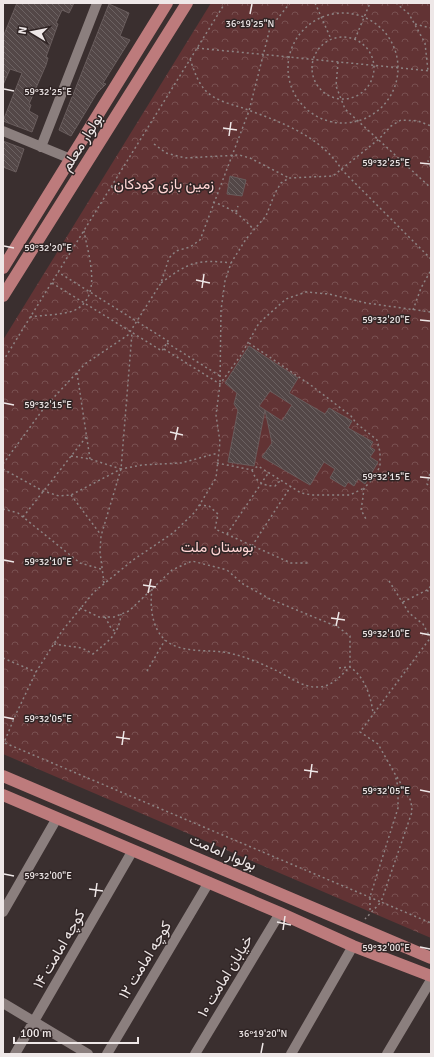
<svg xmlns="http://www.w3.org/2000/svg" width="434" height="1057" viewBox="0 0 434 1057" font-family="Signika,Vazirmatn,sans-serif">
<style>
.park{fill:url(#park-crowns)}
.building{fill:url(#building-back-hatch);stroke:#695d5d}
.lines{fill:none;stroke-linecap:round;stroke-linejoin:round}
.path{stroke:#8d8484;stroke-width:1.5;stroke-dasharray:2 3;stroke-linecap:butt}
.minor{stroke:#8b7f7e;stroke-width:10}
.major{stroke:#bd7b7c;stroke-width:12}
.ticks{fill:none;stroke:#eee7e7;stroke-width:1.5}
.labels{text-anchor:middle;stroke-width:3;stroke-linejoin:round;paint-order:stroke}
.street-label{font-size:15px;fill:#eee7e7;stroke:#302525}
.park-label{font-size:15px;fill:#ffd5d4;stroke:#302525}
.ticks-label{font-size:10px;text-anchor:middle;fill:#eee7e7;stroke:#302525;stroke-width:3;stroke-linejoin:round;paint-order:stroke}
</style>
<defs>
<pattern id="park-crowns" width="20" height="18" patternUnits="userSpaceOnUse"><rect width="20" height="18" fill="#623334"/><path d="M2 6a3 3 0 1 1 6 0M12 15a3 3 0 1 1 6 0" fill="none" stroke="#795151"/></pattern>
<pattern id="building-back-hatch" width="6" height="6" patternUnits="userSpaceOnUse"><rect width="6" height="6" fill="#534747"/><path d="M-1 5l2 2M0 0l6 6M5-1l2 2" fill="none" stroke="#6c6262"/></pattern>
</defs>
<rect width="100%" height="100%" fill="#3a2f2f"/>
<path class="park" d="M211,3H431V938L3,754V340Z"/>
<path class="building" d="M17,3H74L69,13L62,10L56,23L58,24L46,57L48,58L46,65L29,104L31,105L29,111L38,116L32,132L3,121L22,73L10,69L3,85V37Z
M109,4L129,13L120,36L130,40L103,83L106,84L97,93L71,136L59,130Z
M3,141L24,149L16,172L3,167Z
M230,176L246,180L242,196L227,194Z
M249,346L298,378L289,393L325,414L329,408L352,421L348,428L373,442L370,447L375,450L370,457L378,462L365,484L358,479L354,486L348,482L345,487L330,478L335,469L324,462L310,485L262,457L272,443L265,410L282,421L292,405L270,391L259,406L265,410L254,466L228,462L238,410L234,404L237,393L225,383Z"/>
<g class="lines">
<path class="path" d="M315,3L331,39
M396,3L409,14L425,43L428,71
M288 68a55 55 0 1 1 110 0a55 55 0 1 1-110 0Z
M415,24L431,28
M312 68a31 31 0 1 1 62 0a31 31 0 1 1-62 0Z
M355,39L370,3
M197,48L431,71
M190,59C194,70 197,81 205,90C214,100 230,104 243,108C280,122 320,135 342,170L431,259
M338,62L336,86L345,109L431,188
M154,144L166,153L185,158L239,155L250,158L289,178
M431,156L428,161L431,168
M111,187L124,190
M213,202C231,208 242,216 254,230
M236,212L238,206
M52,283L162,351L168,341L58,272
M161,283C189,262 197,259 231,263
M413,310L421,288L431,270
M30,317C43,315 60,315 73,311C104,298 88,255 84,231
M167,343L220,376
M249,343L312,386L351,416L356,423L377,440L380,452V466L374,478L364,488L363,497L361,510L366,519
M164,349L220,384L241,355L259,323L286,299L306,292L329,294L366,303L431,312
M3,361L225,3
M77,373L90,459
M71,456L90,459L121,469
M217,463L252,470L258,466L301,493L312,495H350L364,488
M3,464L44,408L85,364L128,335L161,283L169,258L176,251L190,247L200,240L249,111L270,28L290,3
M3,469L43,491L59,496L71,495L121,469L142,465L181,463L218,453
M431,469L427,484L431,488
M252,470C256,482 263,486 275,486L281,480
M71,495L101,535
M199,505L209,506L218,514L215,529L291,563H309
M3,509L18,513L80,563L101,569
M23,517L87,436
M227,534L269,472
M252,546L291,486
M389,581L409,613L423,624L430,637
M104,583L100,552L101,536L121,469L132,333
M427,590L431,594
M403,602L427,590L431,586
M80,608L99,617H114L129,611L172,570L192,561L227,570L243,584L270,599L338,627L350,636V667C340,676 332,687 318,687C302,688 287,675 273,669C260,663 246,657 233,654C212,648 183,655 165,640C151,627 150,605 152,588
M105,617L111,628L116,632
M54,644L82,648L93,654C108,641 119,635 121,614
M3,658L36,672
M339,668L350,667C365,677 371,697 373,713
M147,671L165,640
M5,743L381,902L365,919
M3,745L16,714L36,672L62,631L94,592L133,560L173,533L195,512L216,478L220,442L216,415L220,384L221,310L225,281L231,263L246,239L266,216L275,193L281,183L289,178L333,176L379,139L391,126L401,120L418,121L431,126
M397,777L411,801L412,812L381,902L431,923
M370,910V897L398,808V787L395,774L378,744L360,732L431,637"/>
<path class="minor" d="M3,131L71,159
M41,147L97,3
M3,912L57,818
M3,1003L88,1054
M15,1054L133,850
M107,1054L209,882
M195,1054L280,913
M291,1054L353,946
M387,1054L431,980"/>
<path class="major" d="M3,268L167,3
M3,296L187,3
M3,776L431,958
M3,795L280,913L353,946L431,976"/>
</g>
<path class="ticks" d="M250,14L252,4M4,89L14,91M223,128L237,130M229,136L231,122M420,163L430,164M4,246L14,248M196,280L210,283M202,288L204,274M420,320L430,321M4,403L14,405M170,432L183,435M175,440L178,427M420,477L430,478M4,560L14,562M143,585L156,587M148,593L151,579M331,618L345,620M336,626L339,612M420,633L430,635M4,717L14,719M116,737L130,739M122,745L124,731M304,770L318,772M310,778L312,764M420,790L430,792M4,874L14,876M89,889L103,891M95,897L97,883M277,922L291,925M283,930L285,916M420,947L430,949M261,1053L263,1043"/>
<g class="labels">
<g class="street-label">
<text transform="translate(82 142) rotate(-58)" y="5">بولوار معلم</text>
<text transform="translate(223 852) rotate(23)" y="5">بولوار امامت</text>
<text transform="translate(59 949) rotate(-60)" y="5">کوچه امامت ۱۴</text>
<text transform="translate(145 960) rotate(-59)" y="5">کوچه امامت ۱۲</text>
<text transform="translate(225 976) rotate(-59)" y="5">خیابان امامت ۱۰</text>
</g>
<g class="park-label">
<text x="164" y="189">زمین بازی کودکان</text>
<text x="217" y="552">بوستان ملت</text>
</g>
</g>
<g class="ticks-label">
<text x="250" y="27">36°19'25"N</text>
<text x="48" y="95">59°32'25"E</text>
<text x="386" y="166">59°32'25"E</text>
<text x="48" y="251">59°32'20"E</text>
<text x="386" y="323">59°32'20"E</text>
<text x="48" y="408">59°32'15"E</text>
<text x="386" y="480">59°32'15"E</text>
<text x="48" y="565">59°32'10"E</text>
<text x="386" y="637">59°32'10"E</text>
<text x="48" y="722">59°32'05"E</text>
<text x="386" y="794">59°32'05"E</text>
<text x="48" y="879">59°32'00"E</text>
<text x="386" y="951">59°32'00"E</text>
<text x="263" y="1037">36°19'20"N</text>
</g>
<rect width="434" height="1057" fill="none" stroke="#eee7e7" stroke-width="8"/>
<g transform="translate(32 32) rotate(280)" stroke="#302525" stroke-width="3" paint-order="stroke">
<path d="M0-3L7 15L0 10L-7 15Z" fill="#eee7e7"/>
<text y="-6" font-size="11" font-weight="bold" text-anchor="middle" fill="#eee7e7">N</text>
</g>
<path d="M14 1037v6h124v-6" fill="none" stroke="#eee7e7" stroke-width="2"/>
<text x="20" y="1037" font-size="12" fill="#eee7e7" stroke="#302525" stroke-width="3" paint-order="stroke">100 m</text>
</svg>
